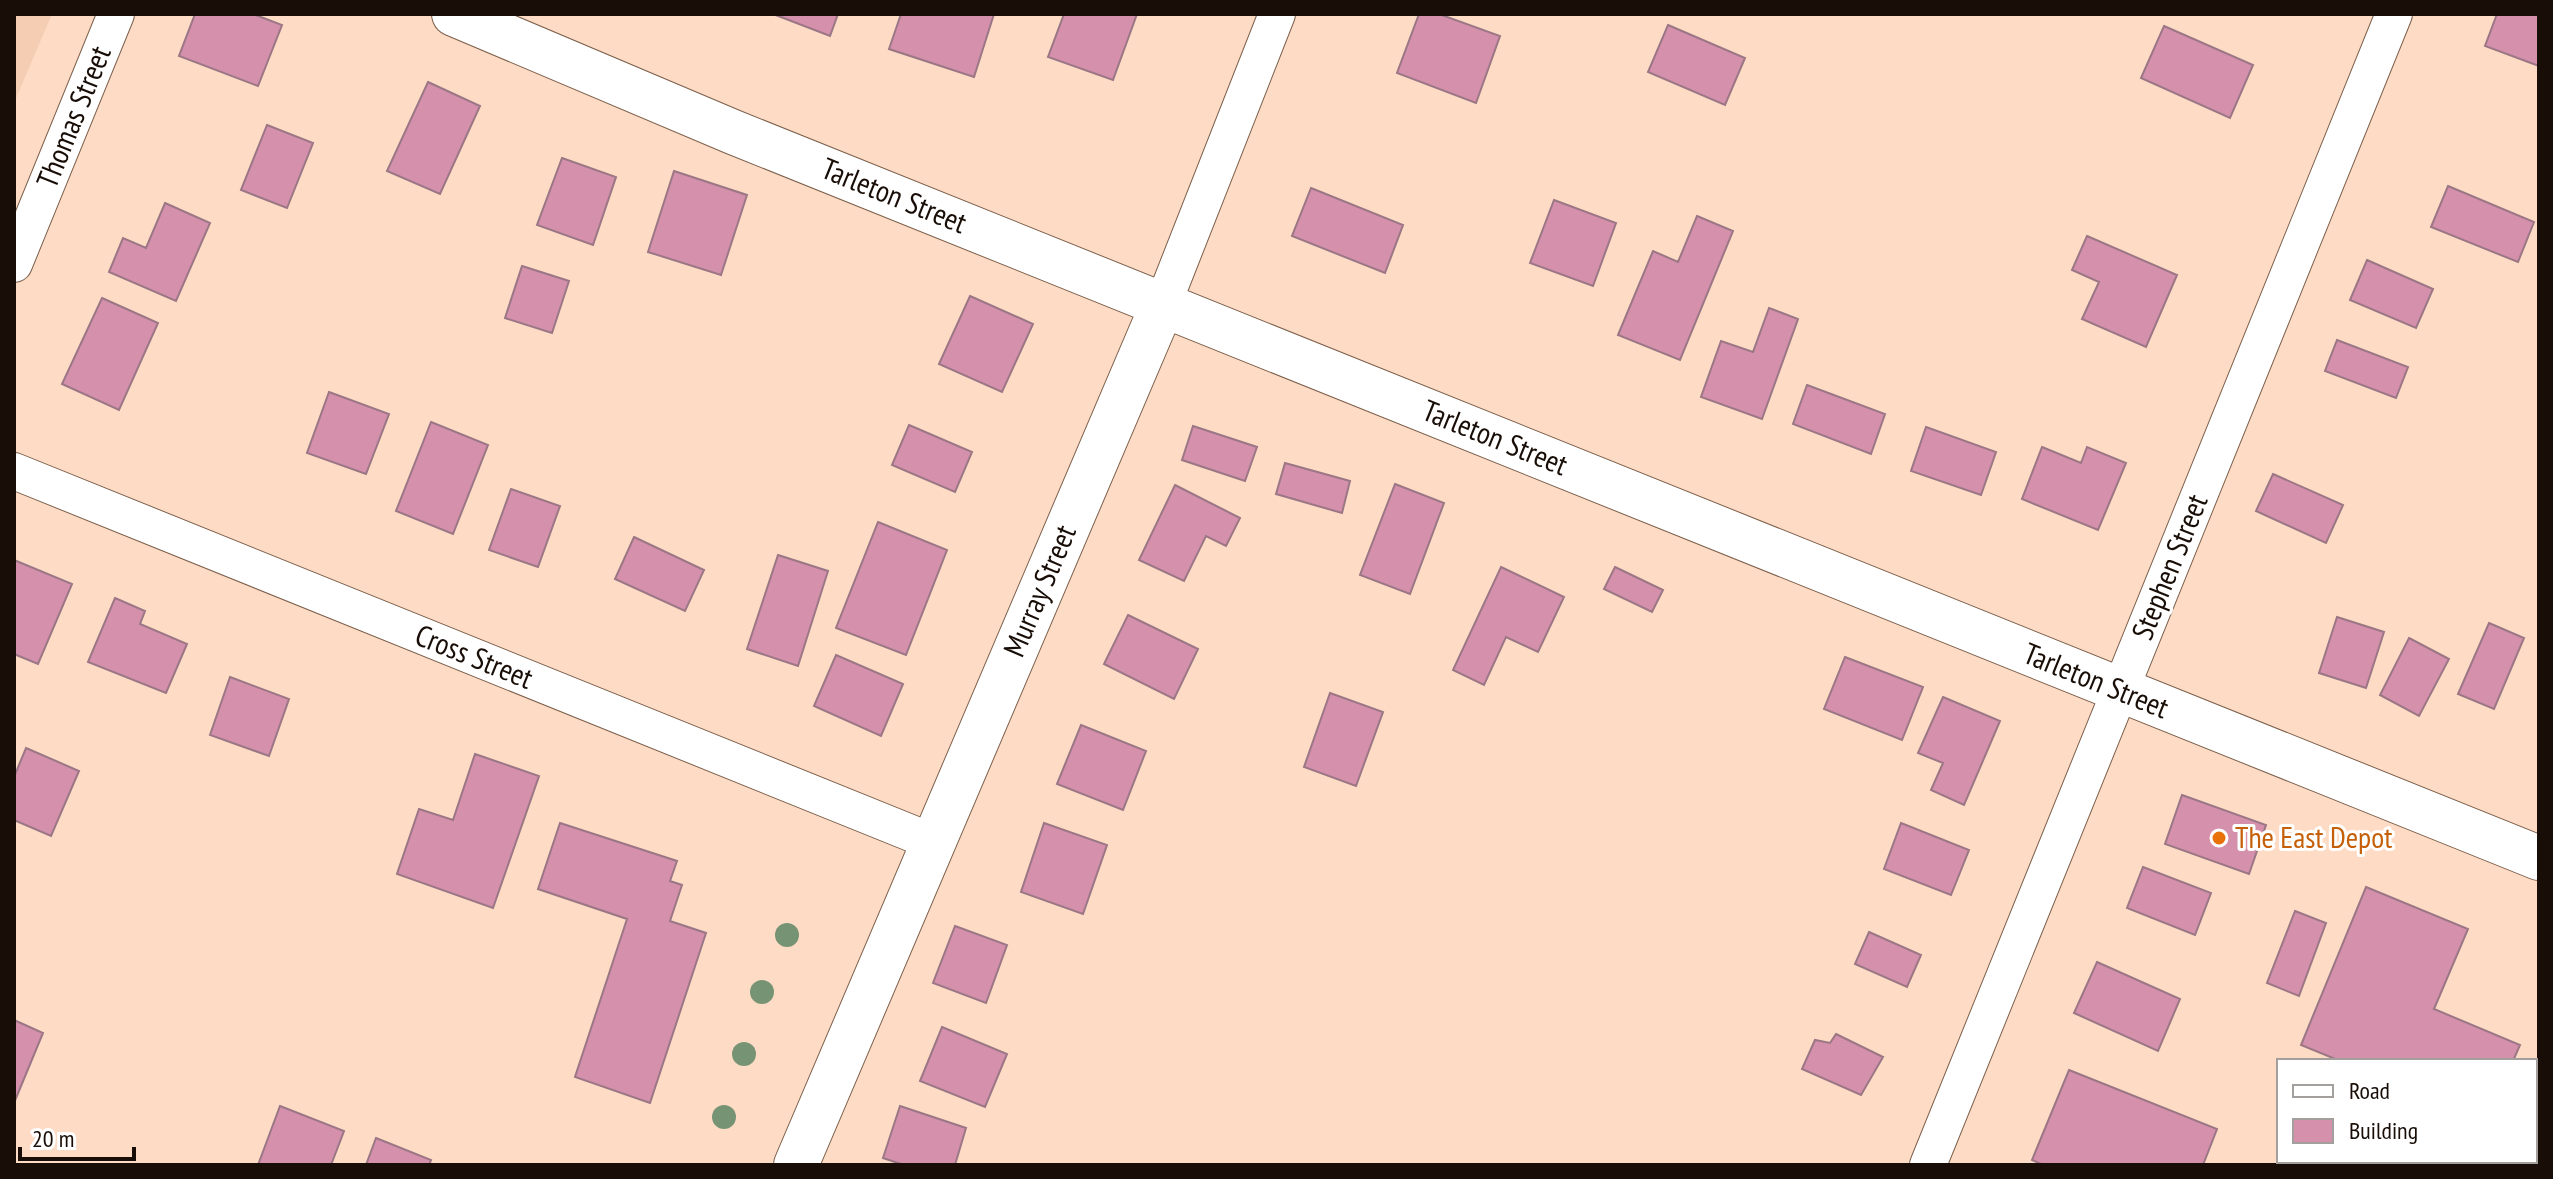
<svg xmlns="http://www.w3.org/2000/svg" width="2553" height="1179" viewBox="0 0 2553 1179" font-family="'PT Sans Narrow',sans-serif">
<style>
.built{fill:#f5cdb2}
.building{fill:#d590ac;stroke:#9b7785;stroke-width:2}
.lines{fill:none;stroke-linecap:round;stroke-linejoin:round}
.minor-casing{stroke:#7c604c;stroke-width:38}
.secondary-casing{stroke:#7c604c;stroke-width:46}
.minor{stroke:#fff;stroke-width:36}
.secondary{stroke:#fff;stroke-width:44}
.tree{fill:#769474}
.food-dot{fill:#e8710a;stroke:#fff;stroke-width:3}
.labels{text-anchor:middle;stroke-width:6;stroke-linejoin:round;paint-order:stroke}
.street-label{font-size:30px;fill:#190e07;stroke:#fff}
.food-label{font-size:30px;fill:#c56008;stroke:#fff;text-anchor:start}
</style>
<rect width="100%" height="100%" fill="#fddbc5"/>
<path class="built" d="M14,14H52L14,103Z"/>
<path class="building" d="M195,14H253L282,25L258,86L179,56Z
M773,14H838L830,36Z
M901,14H994L974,77L889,49Z
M1064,14H1137L1113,80L1048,57Z
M1419,14H1439L1500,36L1476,103L1397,73Z
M2497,14H2539V66L2485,46Z
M1668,25L1745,58L1725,105L1648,72Z
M2164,26L2253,65L2230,118L2141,78Z
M428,82L480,106L440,194L387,171Z
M267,125L313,143L287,208L241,190Z
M562,158L616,177L593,245L537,225Z
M674,171L747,195L721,275L648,252Z
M2448,186L2534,222L2518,262L2431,227Z
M1311,188L1403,225L1385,273L1292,236Z
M1554,200L1616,223L1593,286L1530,263Z
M165,203L210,223L176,301L109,272L123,238L146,248Z
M1697,216L1733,231L1680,360L1618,335L1653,251L1678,262Z
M2087,236L2177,275L2146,347L2082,319L2099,282L2072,270Z
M2367,260L2433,289L2416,328L2350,300Z
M522,266L569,281L552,333L505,318Z
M970,296L1033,324L1002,392L939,364Z
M102,298L158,323L119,410L62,384Z
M1769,308L1798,319L1762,419L1701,397L1721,341L1753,352Z
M2337,340L2408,367L2396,398L2325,371Z
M1807,385L1885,414L1871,454L1793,424Z
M329,392L389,414L366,474L307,453Z
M431,422L488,445L453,534L396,511Z
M909,425L972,452L955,492L892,465Z
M1193,426L1257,447L1245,481L1182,460Z
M1926,427L1996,452L1981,495L1911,471Z
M2042,447L2081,463L2087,447L2126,463L2098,530L2022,499Z
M1285,463L1350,481L1342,513L1276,494Z
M2273,474L2343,505L2326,543L2256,511Z
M1395,484L1444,503L1410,594L1360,575Z
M1175,485L1240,518L1226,546L1206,536L1184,581L1139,560Z
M511,489L560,506L538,567L489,550Z
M878,522L947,550L906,655L836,628Z
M634,537L704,570L685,611L615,579Z
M778,555L828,571L798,666L747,649Z
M14,560L72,584L38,664L14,654Z
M1501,567L1564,597L1538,652L1506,637L1484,685L1453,670Z
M1615,567L1663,590L1652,612L1604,589Z
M115,598L145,611L140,624L187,644L166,693L88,662Z
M1128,615L1198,649L1174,699L1104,664Z
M2337,617L2384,632L2366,688L2319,673Z
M2489,623L2524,638L2494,709L2458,694Z
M2409,638L2449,659L2419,716L2380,695Z
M836,655L903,684L881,736L814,706Z
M1845,657L1923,687L1902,740L1824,709Z
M230,677L289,699L269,756L210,735Z
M1330,693L1383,712L1356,786L1304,767Z
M1943,697L2000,721L1964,805L1931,790L1943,763L1918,753Z
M1081,725L1146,751L1123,810L1057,784Z
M26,748L79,771L51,836L14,820V777Z
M475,754L539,776L493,908L397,874L419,809L453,820Z
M2182,795L2266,825L2249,874L2165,844Z
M560,823L677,861L670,881L682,885L670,921L706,933L650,1103L575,1077L627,919L538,889Z
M1044,823L1107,845L1083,914L1021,892Z
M1901,823L1969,850L1951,895L1884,869Z
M2143,867L2211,893L2195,935L2127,908Z
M2366,887L2468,929L2434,1009L2520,1045L2513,1061H2340L2301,1045Z
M2295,911L2326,923L2299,996L2267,983Z
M955,926L1007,945L986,1003L933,983Z
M1869,932L1921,955L1907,987L1855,964Z
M2097,962L2180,999L2158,1051L2074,1013Z
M14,1020L43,1033L14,1103Z
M942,1027L1007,1054L985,1107L920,1081Z
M1836,1034L1883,1057L1861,1095L1802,1069L1815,1040L1830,1043Z
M2069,1070L2217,1129L2203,1165H2043L2032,1160Z
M280,1106L344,1131L331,1165H258Z
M900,1106L966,1128L955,1165H904L883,1158Z
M376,1138L431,1160L429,1165H366Z"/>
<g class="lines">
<defs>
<path id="minor" d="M14,264L116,14
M1163,304L1277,14
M14,471L933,842
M1928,1165L2394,14"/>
<path id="secondary" d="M454,14L733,132L2539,858
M796,1165L1163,304"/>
</defs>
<use href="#minor" class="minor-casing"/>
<use href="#secondary" class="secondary-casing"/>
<use href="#minor" class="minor"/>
<use href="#secondary" class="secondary"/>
</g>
<g class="tree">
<circle cx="787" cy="935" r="12"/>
<circle cx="762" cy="992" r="12"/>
<circle cx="744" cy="1054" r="12"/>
<circle cx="724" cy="1117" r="12"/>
</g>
<circle class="food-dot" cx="2219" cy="838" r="8"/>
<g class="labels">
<g class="street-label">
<text transform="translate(74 117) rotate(-68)" y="10">Thomas Street</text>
<text transform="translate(894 196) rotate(22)" y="10">Tarleton Street</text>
<text transform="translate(1495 438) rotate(22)" y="10">Tarleton Street</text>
<text transform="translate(2170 567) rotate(-68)" y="10">Stephen Street</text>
<text transform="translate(1040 591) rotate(-67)" y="10">Murray Street</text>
<text transform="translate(474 657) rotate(22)" y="10">Cross Street</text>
<text transform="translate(2096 681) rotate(22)" y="10">Tarleton Street</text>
</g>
<g class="food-label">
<text x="2235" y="848">The East Depot</text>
</g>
</g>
<rect width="2553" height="1179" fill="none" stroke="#190e07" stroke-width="32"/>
<rect x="2277" y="1059" width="260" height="104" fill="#ffffff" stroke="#a39f9c" stroke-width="2"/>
<rect x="2293" y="1085" width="40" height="12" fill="#ffffff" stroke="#a39f9c" stroke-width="2"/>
<text x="2349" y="1099" font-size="24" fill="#190e07">Road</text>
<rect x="2293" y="1119" width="40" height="24" fill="#d590ac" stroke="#a39f9c" stroke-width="2"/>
<text x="2349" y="1139" font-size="24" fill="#190e07">Building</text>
<path d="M20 1147v12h114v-12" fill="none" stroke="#190e07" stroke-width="4"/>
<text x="32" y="1147" font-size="24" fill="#190e07" stroke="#ffffff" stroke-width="6" paint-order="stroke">20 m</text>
</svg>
